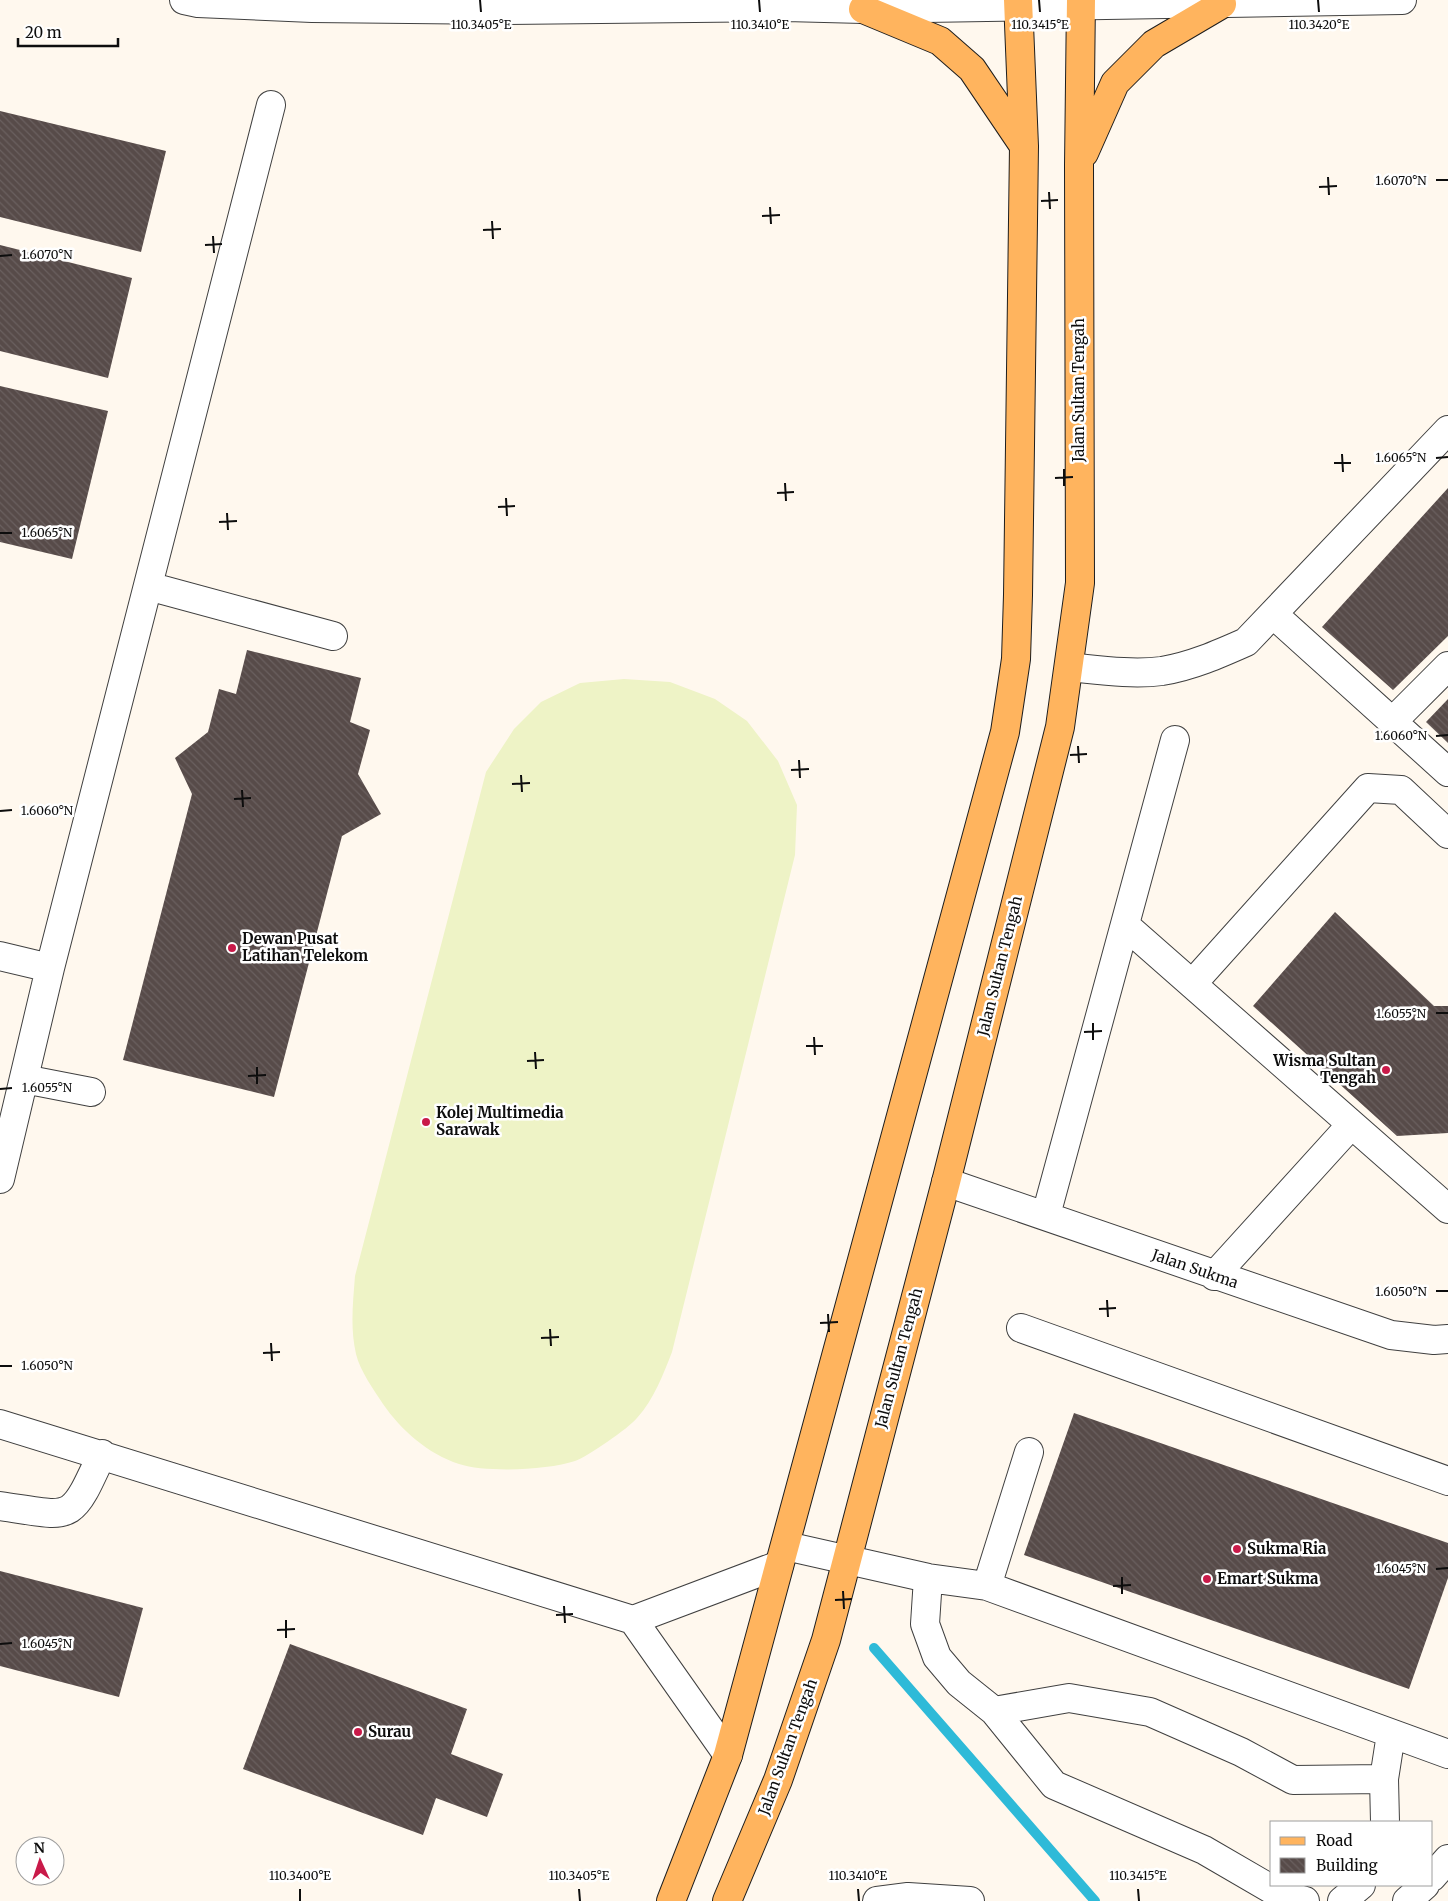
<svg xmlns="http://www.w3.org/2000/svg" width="1448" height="1901" viewBox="0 0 1448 1901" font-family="Merriweather,serif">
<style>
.pitch{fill:#eef3c6}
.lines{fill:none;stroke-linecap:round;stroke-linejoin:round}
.stream{stroke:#2ebad8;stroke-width:10}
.building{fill:url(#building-back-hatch)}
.minor-casing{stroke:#404040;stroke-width:30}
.major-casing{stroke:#1e1e1e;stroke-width:30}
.minor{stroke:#fff;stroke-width:28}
.major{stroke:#ffb45e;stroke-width:28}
.ticks{fill:none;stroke:#0d0d0d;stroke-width:2}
.poi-dot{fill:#c91a49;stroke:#fff;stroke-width:2}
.labels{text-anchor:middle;stroke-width:5;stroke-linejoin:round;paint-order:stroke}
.street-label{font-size:15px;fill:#0d0d0d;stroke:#fff}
.poi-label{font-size:15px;font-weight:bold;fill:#0d0d0d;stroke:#fff;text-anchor:start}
.ticks-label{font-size:12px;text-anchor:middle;fill:#0d0d0d;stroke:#fff;stroke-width:5;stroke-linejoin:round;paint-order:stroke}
</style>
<defs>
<pattern id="building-back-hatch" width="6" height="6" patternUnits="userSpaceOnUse" patternTransform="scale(1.25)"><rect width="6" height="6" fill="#574b49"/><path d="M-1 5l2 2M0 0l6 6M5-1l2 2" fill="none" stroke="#6a605f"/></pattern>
</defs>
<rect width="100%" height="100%" fill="#fff8ee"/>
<path class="pitch" d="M624,679L670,682L715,699L747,721L778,761L797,805L795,855L672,1352C663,1375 654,1399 637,1418C629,1428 587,1457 575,1461C548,1470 487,1473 459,1464C428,1454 401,1430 383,1404C374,1390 360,1371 356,1354C350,1328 353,1302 355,1276L486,772L514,729L541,702L580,683Z"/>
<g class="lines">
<path class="stream" d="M874,1648L1095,1901"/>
</g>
<path class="building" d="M0,111L166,151L141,252L0,217Z
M0,245L132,278L108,378L0,351Z
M0,386L108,411L72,559L0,542Z
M1448,488V636L1393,690L1322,627Z
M247,650L361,678L350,722L370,730L358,774L381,814L342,836L274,1097L123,1060L192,794L175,758L208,732L219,689L236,694Z
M1448,699V743L1426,722Z
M1335,912L1434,1006H1448V1133L1397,1136L1253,1006Z
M1074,1413L1448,1543V1578L1409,1689L1024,1555Z
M0,1571L143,1608L119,1697L0,1666Z
M290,1644L467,1709L451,1754L503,1774L487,1817L436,1798L423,1835L243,1769Z"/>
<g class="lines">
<defs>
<path id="minor" d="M184,0L198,3L312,8L506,10L786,7L863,9L1402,0
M148,586L333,636
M1274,615L1448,772
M1069,667C1099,670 1132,675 1162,671C1192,666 1219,654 1246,642L1448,430
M1392,722L1448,666
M1126,926L1448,1209
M0,956L50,968
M1193,983L1368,788L1401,790L1448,834
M24,1079L91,1092
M0,1179L50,968L271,105
M946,1182L1391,1335L1434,1340L1448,1339
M1046,1215L1175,740
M1214,1276L1351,1125
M1021,1328L1448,1481
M0,1424L633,1620L728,1755
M0,1506C74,1517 70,1524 102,1454
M786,1546L928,1578L987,1586L1448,1754
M928,1578L925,1624L937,1657L959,1683L994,1711L1054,1785L1204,1850L1278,1893L1305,1901
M987,1586L1029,1452
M633,1620L779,1565
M994,1711L1069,1698L1150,1712L1241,1752L1293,1780L1384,1779
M1385,1822L1384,1779L1391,1734
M1432,1877L1448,1859
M877,1901L908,1897L970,1901
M1342,1901L1361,1885
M1407,1901L1425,1885"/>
<path id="major" d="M863,9L940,41L972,69L1024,146
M1084,153L1115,83L1154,44L1222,4
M671,1901L728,1755L1005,732L1016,659L1018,595L1024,146L1018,0
M727,1901L778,1780L826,1640L946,1182L1060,727L1080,583L1079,165L1081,0"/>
</defs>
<use href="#minor" class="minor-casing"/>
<use href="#major" class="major-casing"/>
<use href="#minor" class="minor"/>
<use href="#major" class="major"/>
</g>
<path class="ticks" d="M480,0L481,12M759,0L760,12M1039,0L1040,12M1318,0L1319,12M1328,177L1329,195M1436,180H1448M1319,187L1337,186M1049,192L1050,209M1041,201L1058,200M770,207L771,224M762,216L780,215M492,221L493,239M483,230L501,229M213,236L214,253M205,245L222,244M0,256L12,255M1342,454L1343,472M1436,458L1448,457M1334,463H1351M1064,469V486M1055,478L1073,477M785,483L786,501M777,493L794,492M506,498L507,516M498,507L515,506M227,513L228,530M219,522L237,521M0,533H12M1436,736L1448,735M1078,746L1079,763M1070,755L1087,754M799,760L800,778M791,770L809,769M521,775L522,792M512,784L530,783M242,790L243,807M234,799L251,798M0,811L12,810M1436,1013H1448M1093,1023V1040M1084,1032L1102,1031M814,1037L815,1055M806,1046H823M535,1052L536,1069M527,1061L544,1060M257,1067V1084M248,1076L266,1075M0,1089L12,1088M1436,1291H1448M1107,1300L1108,1317M1099,1309L1116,1308M828,1314L829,1332M820,1323L838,1322M550,1329L551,1346M541,1338L559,1337M271,1343L272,1361M263,1353L280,1352M0,1366H12M1436,1569L1448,1568M1122,1577V1594M1113,1586L1131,1585M843,1591L844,1609M835,1600L852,1599M564,1606L565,1623M556,1615L573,1614M286,1620V1638M277,1630L295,1629M0,1644L12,1643M300,1889V1901M579,1889L580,1901M858,1889L859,1901M1138,1889L1139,1901"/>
<g class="poi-dot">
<circle cx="232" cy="948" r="5"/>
<circle cx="1386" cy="1070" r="5"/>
<circle cx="426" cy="1122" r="5"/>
<circle cx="1237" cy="1549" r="5"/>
<circle cx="1207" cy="1579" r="5"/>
<circle cx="358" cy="1732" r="5"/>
</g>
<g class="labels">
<g class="street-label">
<text transform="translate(1079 390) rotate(-90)" y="5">Jalan Sultan Tengah</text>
<text transform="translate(1000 966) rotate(-76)" y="5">Jalan Sultan Tengah</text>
<text transform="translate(1195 1269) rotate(19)" y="5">Jalan Sukma</text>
<text transform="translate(899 1358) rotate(-75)" y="5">Jalan Sultan Tengah</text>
<text transform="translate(788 1747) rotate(-70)" y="5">Jalan Sultan Tengah</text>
</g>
<g class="poi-label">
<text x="242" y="944">Dewan Pusat<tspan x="242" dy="17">Latihan Telekom</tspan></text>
<text x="1376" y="1066" text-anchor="end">Wisma Sultan<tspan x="1376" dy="17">Tengah</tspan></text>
<text x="436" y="1118">Kolej Multimedia<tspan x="436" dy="17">Sarawak</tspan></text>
<text x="1247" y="1554">Sukma Ria</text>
<text x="1217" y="1584">Emart Sukma</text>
<text x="368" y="1737">Surau</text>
</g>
</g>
<g class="ticks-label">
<text x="481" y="29">110.3405°E</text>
<text x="760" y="29">110.3410°E</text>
<text x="1040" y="29">110.3415°E</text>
<text x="1319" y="29">110.3420°E</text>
<text x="1401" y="185">1.6070°N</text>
<text x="47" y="259">1.6070°N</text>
<text x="1401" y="462">1.6065°N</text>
<text x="47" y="537">1.6065°N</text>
<text x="1401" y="740">1.6060°N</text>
<text x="47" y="815">1.6060°N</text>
<text x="1401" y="1018">1.6055°N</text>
<text x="47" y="1092">1.6055°N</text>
<text x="1401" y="1296">1.6050°N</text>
<text x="47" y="1370">1.6050°N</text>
<text x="1401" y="1573">1.6045°N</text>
<text x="47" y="1648">1.6045°N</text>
<text x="300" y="1880">110.3400°E</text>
<text x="579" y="1880">110.3405°E</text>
<text x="858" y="1880">110.3410°E</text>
<text x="1138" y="1880">110.3415°E</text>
</g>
<rect x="1270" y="1821" width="162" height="65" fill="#ffffff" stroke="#9e9e9e"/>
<rect x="1280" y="1837" width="25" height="8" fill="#ffb45e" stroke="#9e9e9e"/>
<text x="1316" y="1846" font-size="15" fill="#0d0d0d">Road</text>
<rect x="1280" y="1858" width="25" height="15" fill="url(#building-back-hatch)" stroke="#9e9e9e"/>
<text x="1316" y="1871" font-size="15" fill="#0d0d0d">Building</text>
<g transform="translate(40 1861) rotate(357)"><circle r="24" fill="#ffffff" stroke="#9e9e9e"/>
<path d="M0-4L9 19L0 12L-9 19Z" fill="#c91a49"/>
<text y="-8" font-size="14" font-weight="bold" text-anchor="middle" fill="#0d0d0d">N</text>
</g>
<path d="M18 38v8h100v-8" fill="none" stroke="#0d0d0d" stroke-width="2.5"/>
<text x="25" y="38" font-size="15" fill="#0d0d0d" stroke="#ffffff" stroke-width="4" paint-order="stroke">20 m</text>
</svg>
